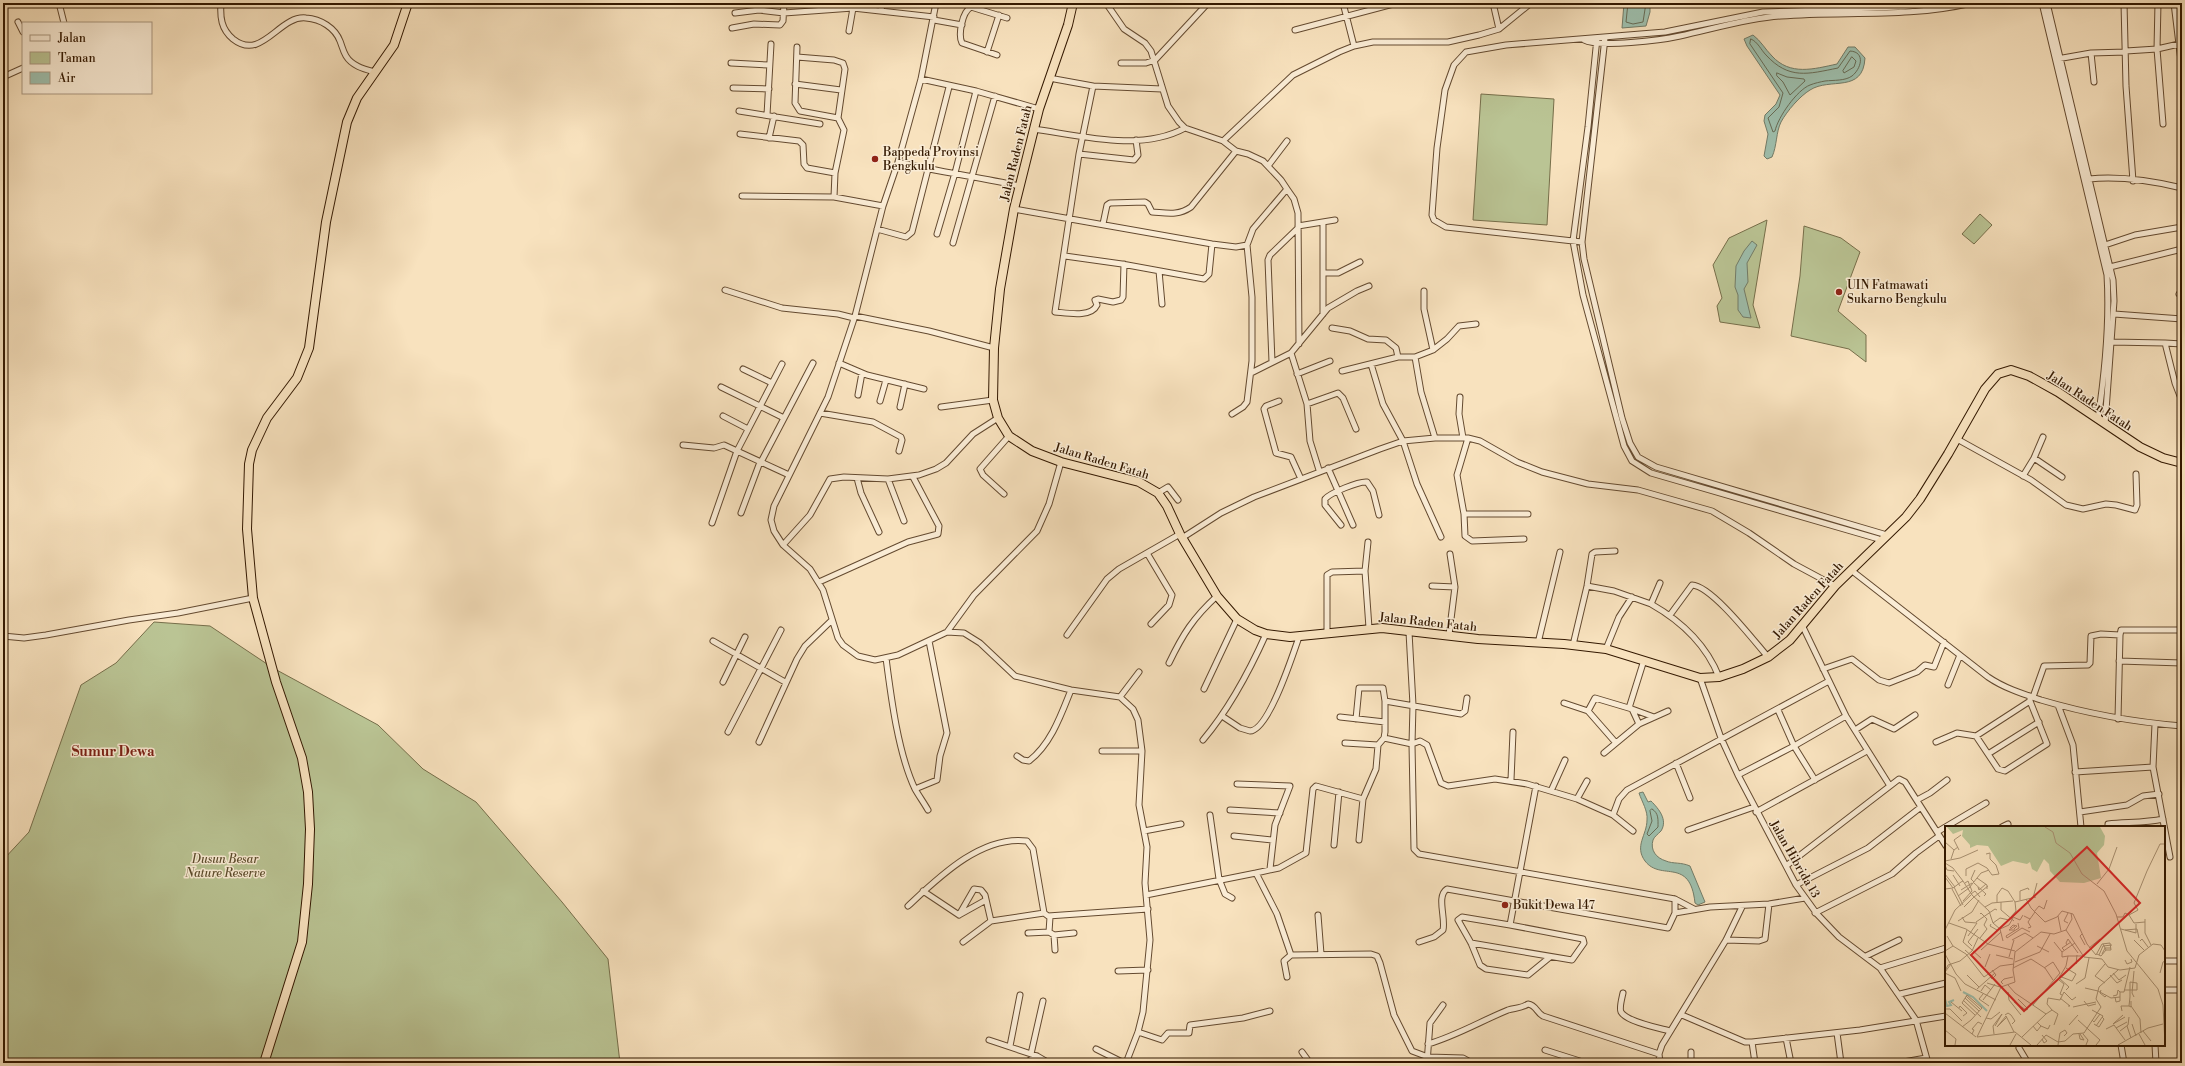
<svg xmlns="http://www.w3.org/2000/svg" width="2185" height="1066" viewBox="0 0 2185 1066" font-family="'Libre Bodoni',serif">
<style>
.green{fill:#bac494;stroke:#766e4a}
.water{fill:#9ebfad;stroke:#737c68}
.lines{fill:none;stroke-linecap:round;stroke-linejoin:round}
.shore{stroke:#686c56;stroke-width:1}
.minor-casing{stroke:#644a30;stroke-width:7}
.highway-casing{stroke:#331800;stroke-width:10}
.minor{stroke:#faecd5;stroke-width:5}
.highway{stroke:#f8e2be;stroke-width:8}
.poi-dot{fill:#8f2418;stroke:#faecd5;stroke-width:1.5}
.labels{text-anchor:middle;stroke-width:3;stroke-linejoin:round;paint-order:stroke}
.poi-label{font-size:12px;fill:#331800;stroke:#faecd5;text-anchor:start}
.street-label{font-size:12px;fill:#331800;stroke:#faecd5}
.park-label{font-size:12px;font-style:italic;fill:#5c4c2c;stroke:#faecd5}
.quarter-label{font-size:14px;font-weight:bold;fill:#7a1f14;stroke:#faecd5}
.inset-river{fill:none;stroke:#9ebfad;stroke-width:2}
.inset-road{fill:none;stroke:#a99172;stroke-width:1}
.view{fill:#d62828;fill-opacity:0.15;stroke:#d62828;stroke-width:2}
.inset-edge{fill:none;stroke:#331800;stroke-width:2}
</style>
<rect width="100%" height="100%" fill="#f8e2be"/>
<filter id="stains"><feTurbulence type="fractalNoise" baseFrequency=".005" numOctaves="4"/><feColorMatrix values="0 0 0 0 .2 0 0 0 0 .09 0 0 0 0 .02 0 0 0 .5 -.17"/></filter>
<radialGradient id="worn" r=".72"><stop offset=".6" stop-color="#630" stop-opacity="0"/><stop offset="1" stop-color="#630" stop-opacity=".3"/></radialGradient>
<path class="green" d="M1481,94L1554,99L1547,225L1473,220Z
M1980,214L1992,225L1974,244L1962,234Z
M1767,220L1753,305L1760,328L1720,322L1717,306L1722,298L1713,265L1729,238Z
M1804,226L1841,238L1860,252L1838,311L1866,335V362L1849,349L1791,336L1800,276Z
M154,622L210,626L273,668L378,725L423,769L476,802L562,902L608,959L620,1063H3V860L29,832L81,685L116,663Z"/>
<path class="water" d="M1624,3H1650V12L1646,26L1622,28Z
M1753,35C1761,41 1765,49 1772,56C1790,76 1814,69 1837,64L1848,47H1855L1865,58C1863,94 1830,77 1810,90C1800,96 1787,111 1781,122C1776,132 1777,146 1772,157L1767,159L1764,156L1768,134L1764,121L1765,115L1776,104L1780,95L1747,46L1744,39Z
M1752,241L1757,245L1747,263L1748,282L1744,289L1751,318L1743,317L1738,310V295L1735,287L1736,266L1744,251Z
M1643,792L1648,802L1651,801C1659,809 1668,820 1661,831C1658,834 1654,837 1653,840C1650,850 1656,858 1666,861C1673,864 1681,862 1690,866L1705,902L1698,905L1695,903C1690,856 1661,882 1645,861C1634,846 1647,835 1647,820C1648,811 1642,802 1639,793Z"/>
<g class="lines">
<path class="shore" d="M1628,3L1626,22L1633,24L1643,22L1646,3
M1751,39C1758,42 1761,50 1766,55C1789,80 1808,74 1838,68L1850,51C1866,52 1861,69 1852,76C1845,81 1834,80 1825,81C1820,82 1815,83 1810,85C1797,90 1778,117 1775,131L1773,132L1768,118L1779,107L1783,93L1750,44Z
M1852,57L1856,61L1854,67L1844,73L1843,71Z
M1777,73L1787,77L1804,79L1805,81L1790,95L1783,82L1777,76Z
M1652,809C1659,813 1658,820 1658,827L1649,836L1647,834L1652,821L1650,811Z"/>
<defs>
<path id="minor" d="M59,3L64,23
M221,3C220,17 221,29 233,39C262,62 279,15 306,18C321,19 335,28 340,41C342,46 343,51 346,56C352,66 364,69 375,72
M936,3L921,79L898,162L883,206L855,316L828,397L774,506L771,520L774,531L783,545L810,569L823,590L838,638L843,645L858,656L875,660L898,655L947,632L964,633L980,643L1015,676L1071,690L1120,697L1133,709L1138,720L1142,751L1139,805L1147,847L1145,883L1150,940L1143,1012L1138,1032L1126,1063
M1106,3L1124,29L1145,43L1151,51L1168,106L1179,122L1185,128L1223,141L1293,75L1339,52L1354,46L1373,42H1448L1479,35L1499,29L1531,3
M1343,3L1354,46
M1493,3L1499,29
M2042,3L2107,275C2110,323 2105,372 2098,419
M2047,3L2113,280L2114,301L2105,424
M2124,3L2126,86L2133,181
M2158,3L2157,49L2163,124
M2174,3L2182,69
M881,11L882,3
M735,13L759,10L784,13L853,8L934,17
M934,20L962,25
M18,22L23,32
M732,28L754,24L780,25L783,21L784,3
M1295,30L1397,3
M849,31L853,8
M1597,38L1588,127L1573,241L1583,295L1624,446L1632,461L1651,473L1882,540
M1605,38L1582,242L1584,259L1622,418L1630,443L1638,457L1656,467L1887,535
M1584,40C1599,48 1662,40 1680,36C1713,29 1748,18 1781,16C1845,11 1908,18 1972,3
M797,47L795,103L800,111L838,118L844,130L835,173L834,197
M2126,51L2157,49L2179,44
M987,52L999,15
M2091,53L2094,82
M997,55L962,43C958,35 962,12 971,7L1007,18
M797,57L834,60L843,63L845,69L838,118
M2057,59L2091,53L2126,52
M731,63L769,65
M1121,63H1146L1155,60L1208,3
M3,77L23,68
M1049,78L1093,86L1162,89
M921,79L976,91L1039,109
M795,84L841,90
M1093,86L1079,154L1055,312C1067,313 1091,318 1097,305L1095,300L1098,299L1113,302L1121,300L1123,297L1124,264
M733,88L769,89
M739,111L820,124
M767,115L771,44
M1034,129C1082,136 1141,152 1185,128
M740,134L799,141L803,145L804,164L807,168L835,173
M769,138L774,116
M1079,154L1134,160L1138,155L1136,140
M898,162C938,172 979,177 1019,186
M1268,166L1287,141
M2089,179C2119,176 2153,181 2182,188
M1287,189L1294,199L1298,213L1299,344
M742,196L834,197L883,206
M1014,209L1212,244L1236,247L1247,245L1253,229L1287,189L1281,180L1263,161L1248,154L1236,151L1223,141
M1323,222V314
M1103,224L1107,205L1110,203L1145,202L1148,204L1152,212C1167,213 1178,216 1191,207L1236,151
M1298,226L1335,220
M877,229L906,237L912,232L949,87
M937,234L955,173L976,91
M1582,242L1446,227L1434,220L1432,215L1437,148L1445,90L1454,65L1466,52L1506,45L1665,32L1763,12L1900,7L1941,3
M953,243L995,96
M2105,245L2135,235L2182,227
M1065,256L1122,264L1204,279L1209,274L1212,244
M2110,267L2182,249
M1159,271L1162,304
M1323,273H1338L1360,262
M725,290L782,308L838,314L854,318
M1424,291V309L1433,350
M2179,294L2182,295
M2114,314L2182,319
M855,316L929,331L994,348
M1332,328L1350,331L1368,339L1386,340L1396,348L1398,357
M2111,342L2165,343L2175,383L2182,401
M2165,343L2182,344
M1291,353L1307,404L1310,441L1319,470
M1272,362L1268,260L1270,255L1298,228
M839,363L867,375L924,389
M1371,364L1383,404L1403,441L1417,484L1441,537
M743,369L772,383
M1342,371L1398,357H1415
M1251,373L1291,353L1328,308L1357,291L1369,286
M1297,374L1330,361
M721,387L784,418
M858,395L862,373
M1460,397L1459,414L1463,438
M880,401L886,380
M1279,401L1266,406L1264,409L1276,453L1291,457L1301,479
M1307,404L1338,393L1343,398L1356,429
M900,407L905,384
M941,407L993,400
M820,413L873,422L901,437L902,440L899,451
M1232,414L1243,407L1247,402L1252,361V297L1247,245
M723,416L748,429
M1435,438L1421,392L1415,357L1433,350L1447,339L1459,326L1476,324
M1468,438L1457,475L1464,514L1465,536L1472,541L1524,539
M1957,439L2031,480L2066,505L2083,509L2106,504L2116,505L2135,510L2137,505L2136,474
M683,445L714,448L724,445L789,475
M2034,458L2043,437
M761,462L813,363
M1328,468L1353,525
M2023,476L2034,458L2062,477
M857,478L861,493L879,532
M888,479L904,521
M1158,493L1168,487L1178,500
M1004,494L983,475L980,469L1009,436
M741,513L760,462
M1464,514H1528
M712,523L737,451L782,364
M1341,525L1325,505V499C1330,493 1359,481 1367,482L1373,491L1379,515
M1182,538L1221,513L1254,497L1380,449L1403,441L1435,438H1468L1480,441L1517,462L1542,472L1588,484L1638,490L1712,511L1749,533L1794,564L1835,586
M1368,542L1365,571L1369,628
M783,545L810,515L830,479L844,477L888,479L919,475L936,469L946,463L973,434L998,418
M1147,553L1172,595L1169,605L1151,624
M1851,570L1988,677C2004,688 2023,694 2041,700C2088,714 2134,722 2182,726
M819,582L908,542L938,534L939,526L913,477
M1432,586L1455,587
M1587,586L1614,591L1651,604L1660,583
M1651,604C1681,621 1706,644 1719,677
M1670,615L1692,585C1712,586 1754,641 1768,657
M1803,627L1846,716L1890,786
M947,632L974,595L1037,531L1049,504L1061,462
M1409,632L1413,705L1412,744L1420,741L1427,745L1441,783L1448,786L1495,779L1527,784L1577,799L1613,815L1633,831
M1327,633V575L1332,572L1365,571
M1067,635L1107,579L1119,569L1180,534
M1449,635L1455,587L1450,554
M3,636L24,638L46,635L129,620L178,613L253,598
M713,641L785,682
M1538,643L1560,552
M1573,645L1587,586L1592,554L1595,552L1615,551
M1606,649L1619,617L1632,597
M886,658C891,697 898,753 915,789C919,796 924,803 928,810
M2119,661L2182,663
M1169,663C1183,634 1193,618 1217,596
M1823,669L1852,659L1879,680L1889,683L1917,672L1925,665L1934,667L1944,642
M1700,678L1721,738L1738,775L1796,885L1817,914L1839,937L1880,968L1916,1020L1928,1063
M723,682L745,637
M1948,685L1960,655
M1204,689L1237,619
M1120,697L1139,672
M2033,697L2044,666L2088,665L2090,663L2091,636L2101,634L2120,635
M1564,703L1588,711
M2058,705L2073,745L2081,827
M1629,708L1644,660
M1632,709L1654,717
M1222,716L1240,728L1250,731C1269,730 1293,654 1299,637
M1340,717L1385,722
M1356,719L1359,688H1383L1385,701
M2118,719L2120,635L2121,630H2182
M2155,724L2153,767L2170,857
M1855,730L1872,719L1894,729L1915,715
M728,732L781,630
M1976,736L2030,701
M1384,738L1412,744L1414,849L1419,854L1675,899V913L1668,928L1447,889C1436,896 1446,918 1443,930L1434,937L1419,942
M1203,740C1230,708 1249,672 1266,634
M759,742L797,659L805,646L832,620
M1936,742L1957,733L1976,736L1998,769L2005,771L2047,744L2030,701V696
M1345,743L1378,745
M1616,743L1588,711L1595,698L1632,709L1639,724
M1102,751H1142
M1604,753L1639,724L1668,711
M1988,754L2039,722
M1017,756L1023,760L1029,761C1051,744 1061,715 1071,690
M1676,763L1690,798
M2075,772L2153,767
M1738,775L1794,746L1778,710
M1511,780L1513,732
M1815,780L1794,746L1846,716
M1237,784L1290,786L1275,825L1270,869
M915,789L937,780L940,756L947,733L929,641
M1551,791L1565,760
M1577,799L1587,781
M1917,800L1930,793L1947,780
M1230,810L1280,813
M1756,812L1867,751
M2080,812L2127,805L2143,796L2159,794
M1210,815L1219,879L1225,894L1232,898
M1613,815L1619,799L1627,790L1829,681
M2002,827L2008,824
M2108,827V824C2127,822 2145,823 2163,819
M1688,830L1754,807
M1144,831L1181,824
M1234,836L1273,840
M1359,840L1363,799L1376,769L1378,745L1384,738L1385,732V701L1461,714L1465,711L1467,698
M1334,845L1339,792
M1946,846L1937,832L1986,803
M1786,866L1899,779L1905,782L1937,832
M1256,873L1279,868L1306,853L1313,789L1316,786L1363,799
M1796,885L1868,848L1921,807
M923,891L959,915L974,889L981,890L985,895L991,921L1044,913
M1146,895L1256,873L1277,914L1291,955
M1675,899L1694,909
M908,906C938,878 981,835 1027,841L1033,849L1044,913L1048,916L1148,909
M1675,913L1710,907L1769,904L1805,898
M1815,913L1892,874L1916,853L1939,836
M959,915L986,900
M1318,915L1321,954
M1510,925L1462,917L1458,920L1471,943L1480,965L1486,969L1528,975L1550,957
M1049,932L1054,935L1074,933
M1028,933L1049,932L1050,917
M1054,935L1055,950
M1726,940L1759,941L1765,939L1769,904
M963,942L991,921
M1471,943L1572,960L1584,943L1583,939L1510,925L1536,786
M1866,956L1899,940
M2164,961H2182
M1880,968L1946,948
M1118,971L1148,970
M1287,977L1284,961L1291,955L1371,954L1377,956L1380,963L1394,1015L1412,1051L1428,1057L1463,1058L1472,1063
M2164,990H2182
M1623,993C1622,998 1619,1008 1621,1012C1627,1022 1659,1028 1670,1031
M1900,994L1946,983
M1682,1015L1745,1042H1752L1860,1030L1946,1016
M1138,1032L1162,1040L1168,1033H1189L1190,1025L1243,1018L1270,1011
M1837,1033L1841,1063
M1786,1038L1791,1063
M989,1040L1037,1056L1049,1063
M1752,1042L1755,1063
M1428,1044C1456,1036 1481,1021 1508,1010C1515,1008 1522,1008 1528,1004C1536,1005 1537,1013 1543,1016L1659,1054
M2121,1045L2124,1063
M2155,1045L2156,1063
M1010,1046L1020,995
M2019,1048L2028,1063
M1096,1049L1124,1063
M1545,1050L1586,1063
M1302,1052L1310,1063
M1691,1052V1063
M1031,1054L1043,1001
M1025,1063L1037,1056
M1427,1063L1430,1023L1443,1005
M1660,1063L1659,1054L1662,1045L1726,940L1742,907
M1898,1063L1926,1058"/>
<path id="highway" d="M1073,3L1068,25L1039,109L1014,209L1000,289L994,348L993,400L998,418L1009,436L1032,451L1061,462L1139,482L1158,493L1167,506L1180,534L1217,596L1237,619L1255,630L1266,634L1290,637L1382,628L1478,639L1564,644L1606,649L1700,678L1719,677L1743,669L1768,657L1790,640L1835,586L1906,517L1920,499L1948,454L1985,389L1998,374L2011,370L2029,376L2058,392L2140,447L2163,458L2182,463
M264,1063L302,942L308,884L310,829L308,792L302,758L276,682L253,598L247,529L249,464L252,450L267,418L297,378L309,348L326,222L347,122L357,98L394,45L408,3"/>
</defs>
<use href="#minor" class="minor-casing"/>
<use href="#highway" class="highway-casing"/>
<use href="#minor" class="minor"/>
<use href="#highway" class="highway"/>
</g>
<g class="poi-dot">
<circle cx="875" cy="159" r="4"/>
<circle cx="1839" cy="292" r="4"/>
<circle cx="1505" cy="905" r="4"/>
</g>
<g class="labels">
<g class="poi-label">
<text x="883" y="156">Bappeda Provinsi<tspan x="883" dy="14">Bengkulu</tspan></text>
<text x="1847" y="289">UIN Fatmawati<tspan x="1847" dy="14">Sukarno Bengkulu</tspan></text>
<text x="1513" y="909">Bukit Dewa 147</text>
</g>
<g class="street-label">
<text transform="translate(1016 153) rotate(-76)" y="4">Jalan Raden Fatah</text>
<text transform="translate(2090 401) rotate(33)" y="4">Jalan Raden Fatah</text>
<text transform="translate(1102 461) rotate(17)" y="4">Jalan Raden Fatah</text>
<text transform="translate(1808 600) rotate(-48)" y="4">Jalan Raden Fatah</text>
<text transform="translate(1428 622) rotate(6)" y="4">Jalan Raden Fatah</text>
<text transform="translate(1795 859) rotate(60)" y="4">Jalan Hibrida 13</text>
</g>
<g class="park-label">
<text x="225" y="863">Dusun Besar<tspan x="225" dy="14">Nature Reserve</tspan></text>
</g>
<g class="quarter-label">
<text x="113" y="756">Sumur Dewa</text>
</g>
</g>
<g transform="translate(1945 826)">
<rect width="220" height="220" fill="#f8e2be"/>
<path d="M2,1H155L160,10L159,19L152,27L156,52L139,57L115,56L105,45L104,38L99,33L92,46L87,43L85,36L82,38L68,35L56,40L43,20L32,19L25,22V19L17,10L18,4L8,8Z" fill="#bac494"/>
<path class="inset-river" d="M18,166L28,171L42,185M0,173L2,180L6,179L4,176L9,174"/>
<path class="inset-road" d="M100,1L108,6L111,17L125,27L137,48L159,65L171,88L182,125L213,163L218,179L220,218M0,16L9,24M14,24L9,14L16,9M6,33L9,24L13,21M0,35L15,32L33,24M0,37L8,42L18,55L16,56M0,39L2,44L9,45M0,48L10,61M8,49L15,60M21,50V43L33,37L42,42L47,49L54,48L51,39L45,33V27L41,28M0,51L8,62M32,52L42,59V63M18,55L27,69L44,85L48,97L55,92L64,94L68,91L75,94L78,89M29,56L26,53L30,44M29,57L41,68L39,70M152,58L164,43L172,21M9,61L18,79M33,61L34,64L41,58M24,62L36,47L44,44M0,63L8,62L16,56M7,63L16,80M16,64L27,57M26,68L30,65L35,71M13,70L24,62M29,71L43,60M88,72L92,57M81,73L86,82L100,96L112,91L117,85L128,88L142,118L151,129M75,74V65L83,62L84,64M18,75L27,65L23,55L20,57M52,76V69L57,62L63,65L70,76M56,76V84L69,95M70,76L91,71M19,81L29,71M40,81L47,77L68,75M89,86L94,80L99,83L102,74M123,87L119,95L123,97M184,89L189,97L200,96V93M79,90L85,93L90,86M113,90L116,105M17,91L20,96L32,97M66,91L71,85L70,76M172,91H178L180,87L184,89L193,84L189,77L202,45L215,18H220M13,95L27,86L34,74M31,96L50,83L52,84M200,96V107L206,119M4,97L21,103L43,118L70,125M48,97L55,103L58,115M73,97L74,102L61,110L62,112L77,102L85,106M46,98L45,100L52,104L51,106M65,102L68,99L72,100L69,103M83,102L86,101L83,96L85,93M55,103L64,99L68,92M176,103L191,107V98M0,104L10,84L26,69M22,104L18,116L36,132M70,104H64L70,100M121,104L127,93L126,87M180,104L192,103L194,112M137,108L135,110L140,119M23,110L32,97M35,112L42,103L39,99L42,93L36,87L35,88M67,114L80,107L88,112M189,114L199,124M195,115L197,113L203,121M109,116L117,126M122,119L121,117L123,113L133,127M8,120L21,128L39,151L55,140L69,138M27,120L23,116L33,103M92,120L104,126M144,122L155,113M20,124L30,133M36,124L56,106M119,124L117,122L126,116M0,125L8,120L2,110M0,128L11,148L20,158L51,174M152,128L156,130L161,124L158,118M157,128L160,122H166M51,129L68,133M132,129L131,138L132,135M151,129L157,118L165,117L166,124H161M154,129L158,120L167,119M123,130L117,131V126L130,117M64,131L69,114M180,134L182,138L187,136L186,133M70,136L95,126L105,108M6,138L15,135L27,125L33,112M40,141L45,128M68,142L86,133L100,142L108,154M0,145L3,139L6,138L0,146M189,145L187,167L189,171M0,147L10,152L16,165M168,147L174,154L181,149M215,147L218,136L220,135M22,149L34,161M165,149L172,157L177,154M114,150L127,155L131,148L121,142M45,151L47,153L51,149L47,144M114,154L119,158L115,168L117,169M42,157L55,161M160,157L150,150L160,138M58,158L56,156L59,153L68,151M131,158L140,152L144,132M63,159L70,167L101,188L77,211M140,162L153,165M32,163L50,147M121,164L124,161L114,152L121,140L123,130H138M156,164L155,167L160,171L162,169M179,164H192V157L185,156V171L184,180L186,181V175M36,165L40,159L46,164M153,165L166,172L175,171V166H179L185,141M63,166L64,174L76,189M38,168L34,173L44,180M21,170L35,183M168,170L172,169L173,164L175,166M170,171L171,176L175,175V171M20,172L34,185M115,172L125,180H123M73,173L83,183L81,184M18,174L36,191M38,174L50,158M139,175L143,180L151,178M6,176L17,185M69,176L81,184M88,179L115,147L108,136L99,142M186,180L195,193L196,207M128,181L151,176M14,182L15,180L22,187L18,190M0,183H5L17,195M107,184L113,188L109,199M147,184L158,190L151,200M177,185L176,180H184M0,187L31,211M101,188L107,184L102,178L103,172L115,174L119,166L127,174L131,171M60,189L63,187L66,189L70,195L67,198M41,192L46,193L55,186M133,194L155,214L151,219M147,194L149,196L155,188M149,198L154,201L159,193L157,191M168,198L180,191M168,198L178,189M187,198L191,210M124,199L133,189M88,200L92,205L96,200L92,196M96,200L103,203L105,199M182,200L186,212M17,201L26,194L37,182L22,169L17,177L30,189M52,201L61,190L69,206M52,201L62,191M171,202L182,196M161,203L169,199L180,214M0,204L11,213L10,219M175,205L183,199L184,191M198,205L206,215M27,208L29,204L27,203L33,196L37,198M49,208L48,200L57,188L50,200M134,208L135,213L139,214L135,208M138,208L143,214L141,219M194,208L200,219M32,211L56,161L70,156L68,144L70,126L96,106L109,108L121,104L139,131L157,133L163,141L175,144L190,142L194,129L208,118L216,119L220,125M32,211L70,206L86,219M97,213L99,217L102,215L97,209M65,219L71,208M92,219L101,209L113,216L120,215L128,208L139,207L156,181L151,173L154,161L173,144M113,219L115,207L120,204L122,207L119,210M173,219L203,202L218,198"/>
<path class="view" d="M142,21L195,77L79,185L26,129Z"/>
<rect width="220" height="220" class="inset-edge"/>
</g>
<rect width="2185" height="1066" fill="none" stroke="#f8e2be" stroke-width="16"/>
<rect x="4" y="4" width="2177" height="1058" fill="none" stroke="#331800" stroke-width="2"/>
<rect x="8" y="8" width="2169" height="1050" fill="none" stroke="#331800"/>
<rect x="22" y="22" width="130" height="72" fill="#faecd5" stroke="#aa9780"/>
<rect x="30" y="35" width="20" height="6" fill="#faecd5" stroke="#aa9780"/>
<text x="58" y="42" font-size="12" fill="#331800">Jalan</text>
<rect x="30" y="52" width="20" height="12" fill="#bac494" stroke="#aa9780"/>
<text x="58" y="62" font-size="12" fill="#331800">Taman</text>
<rect x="30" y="72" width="20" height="12" fill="#9ebfad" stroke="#aa9780"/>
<text x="58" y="82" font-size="12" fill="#331800">Air</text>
<rect width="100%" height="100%" filter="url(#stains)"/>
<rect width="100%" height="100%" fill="url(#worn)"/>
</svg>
